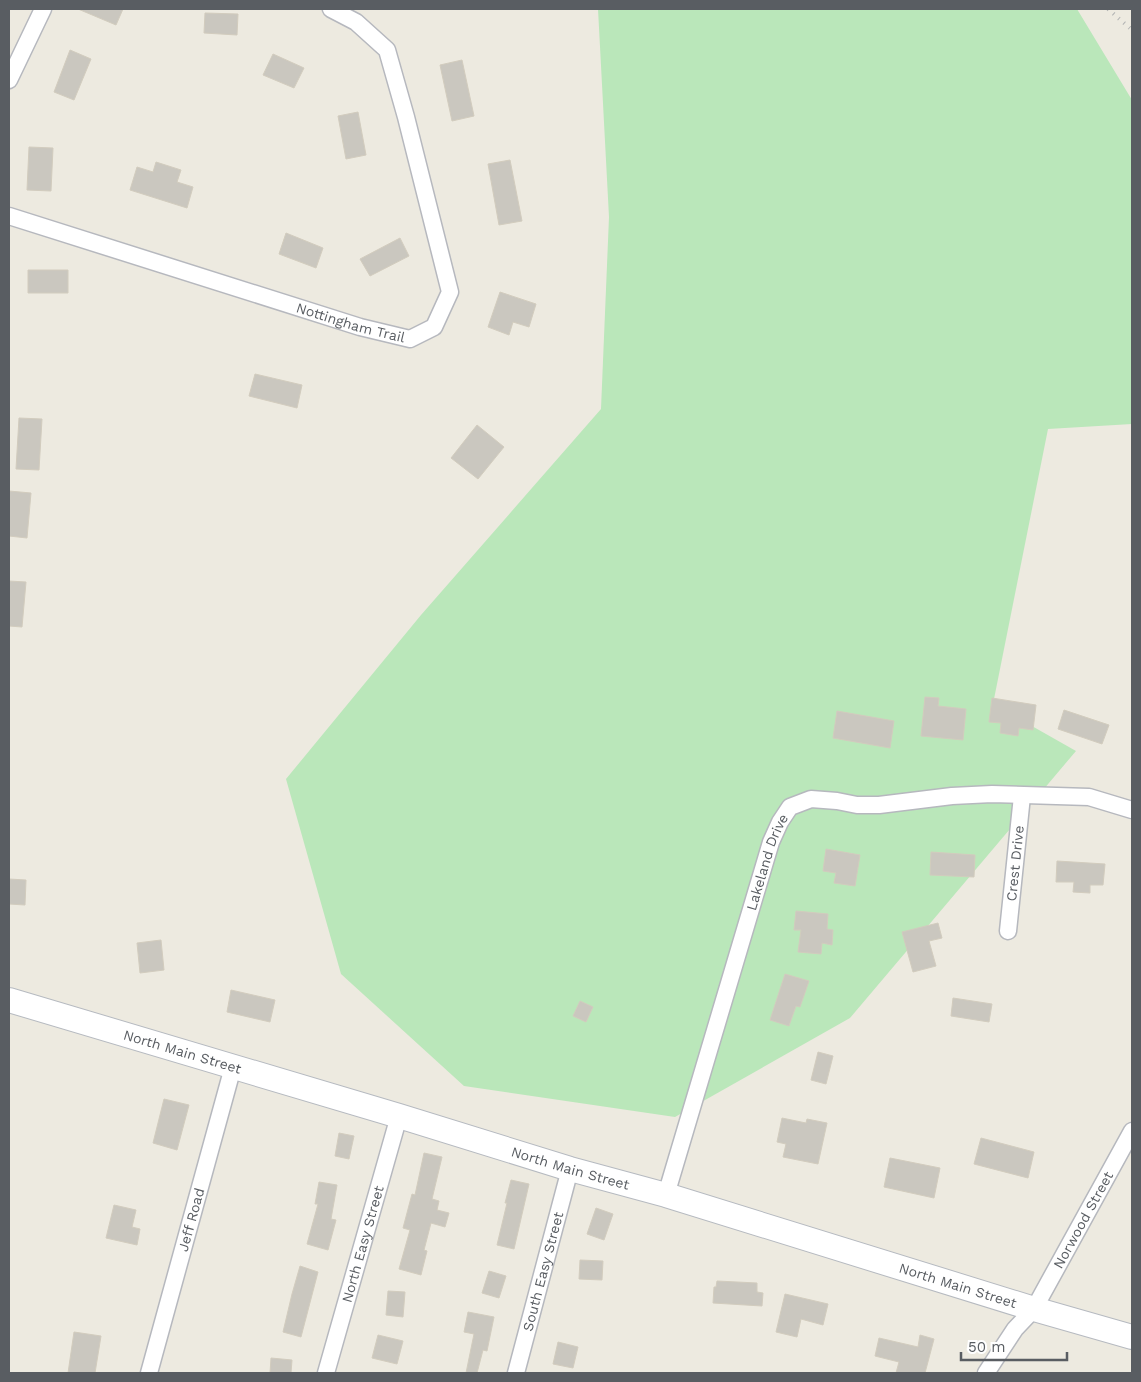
<svg xmlns="http://www.w3.org/2000/svg" width="1141" height="1382" viewBox="0 0 1141 1382" font-family="'Work Sans',sans-serif">
<style>
.green{fill:#bae7ba}
.building{fill:#cac7bf;stroke:#d2ccbe}
.lines{fill:none;stroke-linecap:round;stroke-linejoin:round}
.street-casing{stroke:#b6b8be;stroke-width:19}
.secondary-casing{stroke:#b6bac0;stroke-width:26}
.street{stroke:#fff;stroke-width:16}
.secondary{stroke:#fff;stroke-width:24}
.rail{stroke:#b2b3b3;stroke-width:4;stroke-dasharray:1 6;stroke-linecap:butt}
.labels{text-anchor:middle;stroke-width:4;stroke-linejoin:round;paint-order:stroke}
.street-label{font-size:14px;fill:#595d62;stroke:#fff}
</style>
<rect width="100%" height="100%" fill="#edeae0"/>
<path class="green" d="M598,9H1077L1132,100V424L1048,429L993,704L1076,751L850,1018L675,1117L464,1086L341,974L286,779L421,615L601,409L609,217Z"/>
<path class="building" d="M78,9H123L116,25Z
M205,13L238,14L237,35L204,33Z
M70,50L91,59L74,100L54,92Z
M273,54L304,68L294,88L263,75Z
M462,60L474,116L452,121L440,65Z
M358,112L366,155L346,159L338,116Z
M29,147L53,148L51,191L27,190Z
M510,160L522,221L499,225L488,164Z
M156,162L181,170L177,182L193,187L187,208L130,190L137,167L153,172Z
M286,233L323,248L316,268L279,254Z
M400,238L409,256L370,276L360,259Z
M28,270H68V293H28Z
M500,292L536,304L529,327L513,322L509,335L488,327Z
M255,374L302,385L297,408L249,396Z
M19,418L42,419L39,470L16,469Z
M477,425L504,447L478,479L451,458Z
M9,491L31,493L27,538L9,536Z
M9,581L26,582L22,627L9,626Z
M925,697L939,698L938,706L966,709L963,740L921,736Z
M992,698L1036,705L1033,730L1019,728L1018,736L1000,733L1001,723L989,722Z
M1064,710L1109,725L1102,744L1058,729Z
M837,711L894,721L890,748L833,738Z
M826,849L860,855L855,886L834,883L836,873L823,871Z
M931,852L975,855L974,877L930,875Z
M1057,861L1105,864L1103,885H1090V893L1073,892L1074,882H1056Z
M9,879L26,880L25,905L9,904Z
M796,911L828,914L827,929L833,930L832,945L822,943L821,954L798,952L801,930H794Z
M938,923L942,938L929,941L936,966L913,972L902,932Z
M161,940L164,970L140,973L137,943Z
M785,974L809,981L800,1007L796,1006L789,1026L770,1020Z
M231,990L275,1000L270,1022L227,1012Z
M953,998L992,1004L989,1022L951,1016Z
M580,1001L593,1007L586,1022L573,1016Z
M818,1052L833,1056L826,1084L811,1080Z
M164,1099L189,1105L177,1150L153,1143Z
M782,1118L806,1123L807,1119L827,1123L818,1164L783,1157L786,1144L777,1142Z
M339,1133L354,1136L349,1159L335,1156Z
M981,1138L1034,1152L1028,1178L974,1164Z
M424,1153L442,1157L432,1199L439,1201L437,1210L449,1213L445,1227L431,1223L424,1250L427,1251L421,1275L399,1269L410,1230L403,1228L412,1194L415,1195Z
M890,1158L940,1168L934,1198L884,1187Z
M511,1180L529,1184L514,1249L497,1245L507,1203H505Z
M319,1182L337,1185L331,1219L336,1220L328,1250L307,1244L318,1204H315Z
M114,1205L136,1210L132,1227L140,1229L137,1245L106,1238Z
M596,1208L613,1214L604,1240L587,1234Z
M580,1260L603,1261L602,1280L579,1279Z
M300,1266L318,1272L301,1337L283,1332L292,1294Z
M489,1271L506,1276L499,1298L482,1293Z
M717,1281L757,1283V1292L763,1293L762,1306L713,1303L714,1287H716Z
M388,1291L405,1292L403,1317L386,1315Z
M785,1294L828,1304L823,1325L801,1319L797,1337L776,1332Z
M468,1312L494,1317L487,1351L483,1350L477,1373H466L474,1334L464,1332Z
M74,1332L101,1336L95,1373H68Z
M378,1335L403,1341L397,1364L372,1358Z
M920,1335L934,1339L925,1373H896L899,1362L875,1356L879,1338L918,1347Z
M558,1342L578,1347L573,1368L553,1364Z
M271,1358L292,1360L291,1373H270Z"/>
<g class="lines">
<defs>
<g id="street">
<path d="M9,80L43,9"/>
<path id="s1" d="M9,216L360,327L410,339L434,327L450,292L406,117L387,50L356,22L331,9"/>
<path id="s2" d="M1008,931L1022,796"/>
<path id="s3" d="M666,1195L771,842L780,822L790,807L811,799L837,801L857,805H879L952,796L992,794L1089,797L1132,810"/>
<path id="s4" d="M149,1373L233,1067"/>
<path id="s5" d="M326,1373L399,1116"/>
<path id="s6" d="M516,1373L570,1169"/>
<path id="s7" d="M986,1373L1015,1329L1034,1309L1132,1131"/>
</g>
<g id="secondary">
<path id="s8" d="M9,1000L399,1116L570,1169L666,1195L1034,1309L1132,1337"/>
</g>
</defs>
<use href="#street" class="street-casing"/>
<use href="#secondary" class="secondary-casing"/>
<use href="#street" class="street"/>
<use href="#secondary" class="secondary"/>
<path class="rail" d="M1108,9L1132,30"/>
</g>
<g class="labels">
<g class="street-label">
<text dy="5" stroke="none"><textPath href="#s1" startOffset="358">Nottingham Trail</textPath></text>
<text dy="5" stroke="none"><textPath href="#s3" startOffset="348">Lakeland Drive</textPath></text>
<text dy="5" stroke="none"><textPath href="#s2" startOffset="68">Crest Drive</textPath></text>
<text dy="5" stroke="none"><textPath href="#s8" startOffset="181">North Main Street</textPath></text>
<text dy="5" stroke="none"><textPath href="#s8" startOffset="586">North Main Street</textPath></text>
<text dy="5" stroke="none"><textPath href="#s4" startOffset="159">Jeff Road</textPath></text>
<text dy="5" stroke="none"><textPath href="#s7" startOffset="182">Norwood Street</textPath></text>
<text dy="5" stroke="none"><textPath href="#s5" startOffset="134">North Easy Street</textPath></text>
<text dy="5" stroke="none"><textPath href="#s6" startOffset="105">South Easy Street</textPath></text>
<text dy="5" stroke="none"><textPath href="#s8" startOffset="991">North Main Street</textPath></text>
</g>
</g>
<rect width="1141" height="1382" fill="none" stroke="#595d62" stroke-width="20"/>
<path d="M961 1352v8h106v-8" fill="none" stroke="#595d62" stroke-width="2.5"/>
<text x="968" y="1352" font-size="15" fill="#595d62" stroke="#ffffff" stroke-width="4" paint-order="stroke">50 m</text>
</svg>
